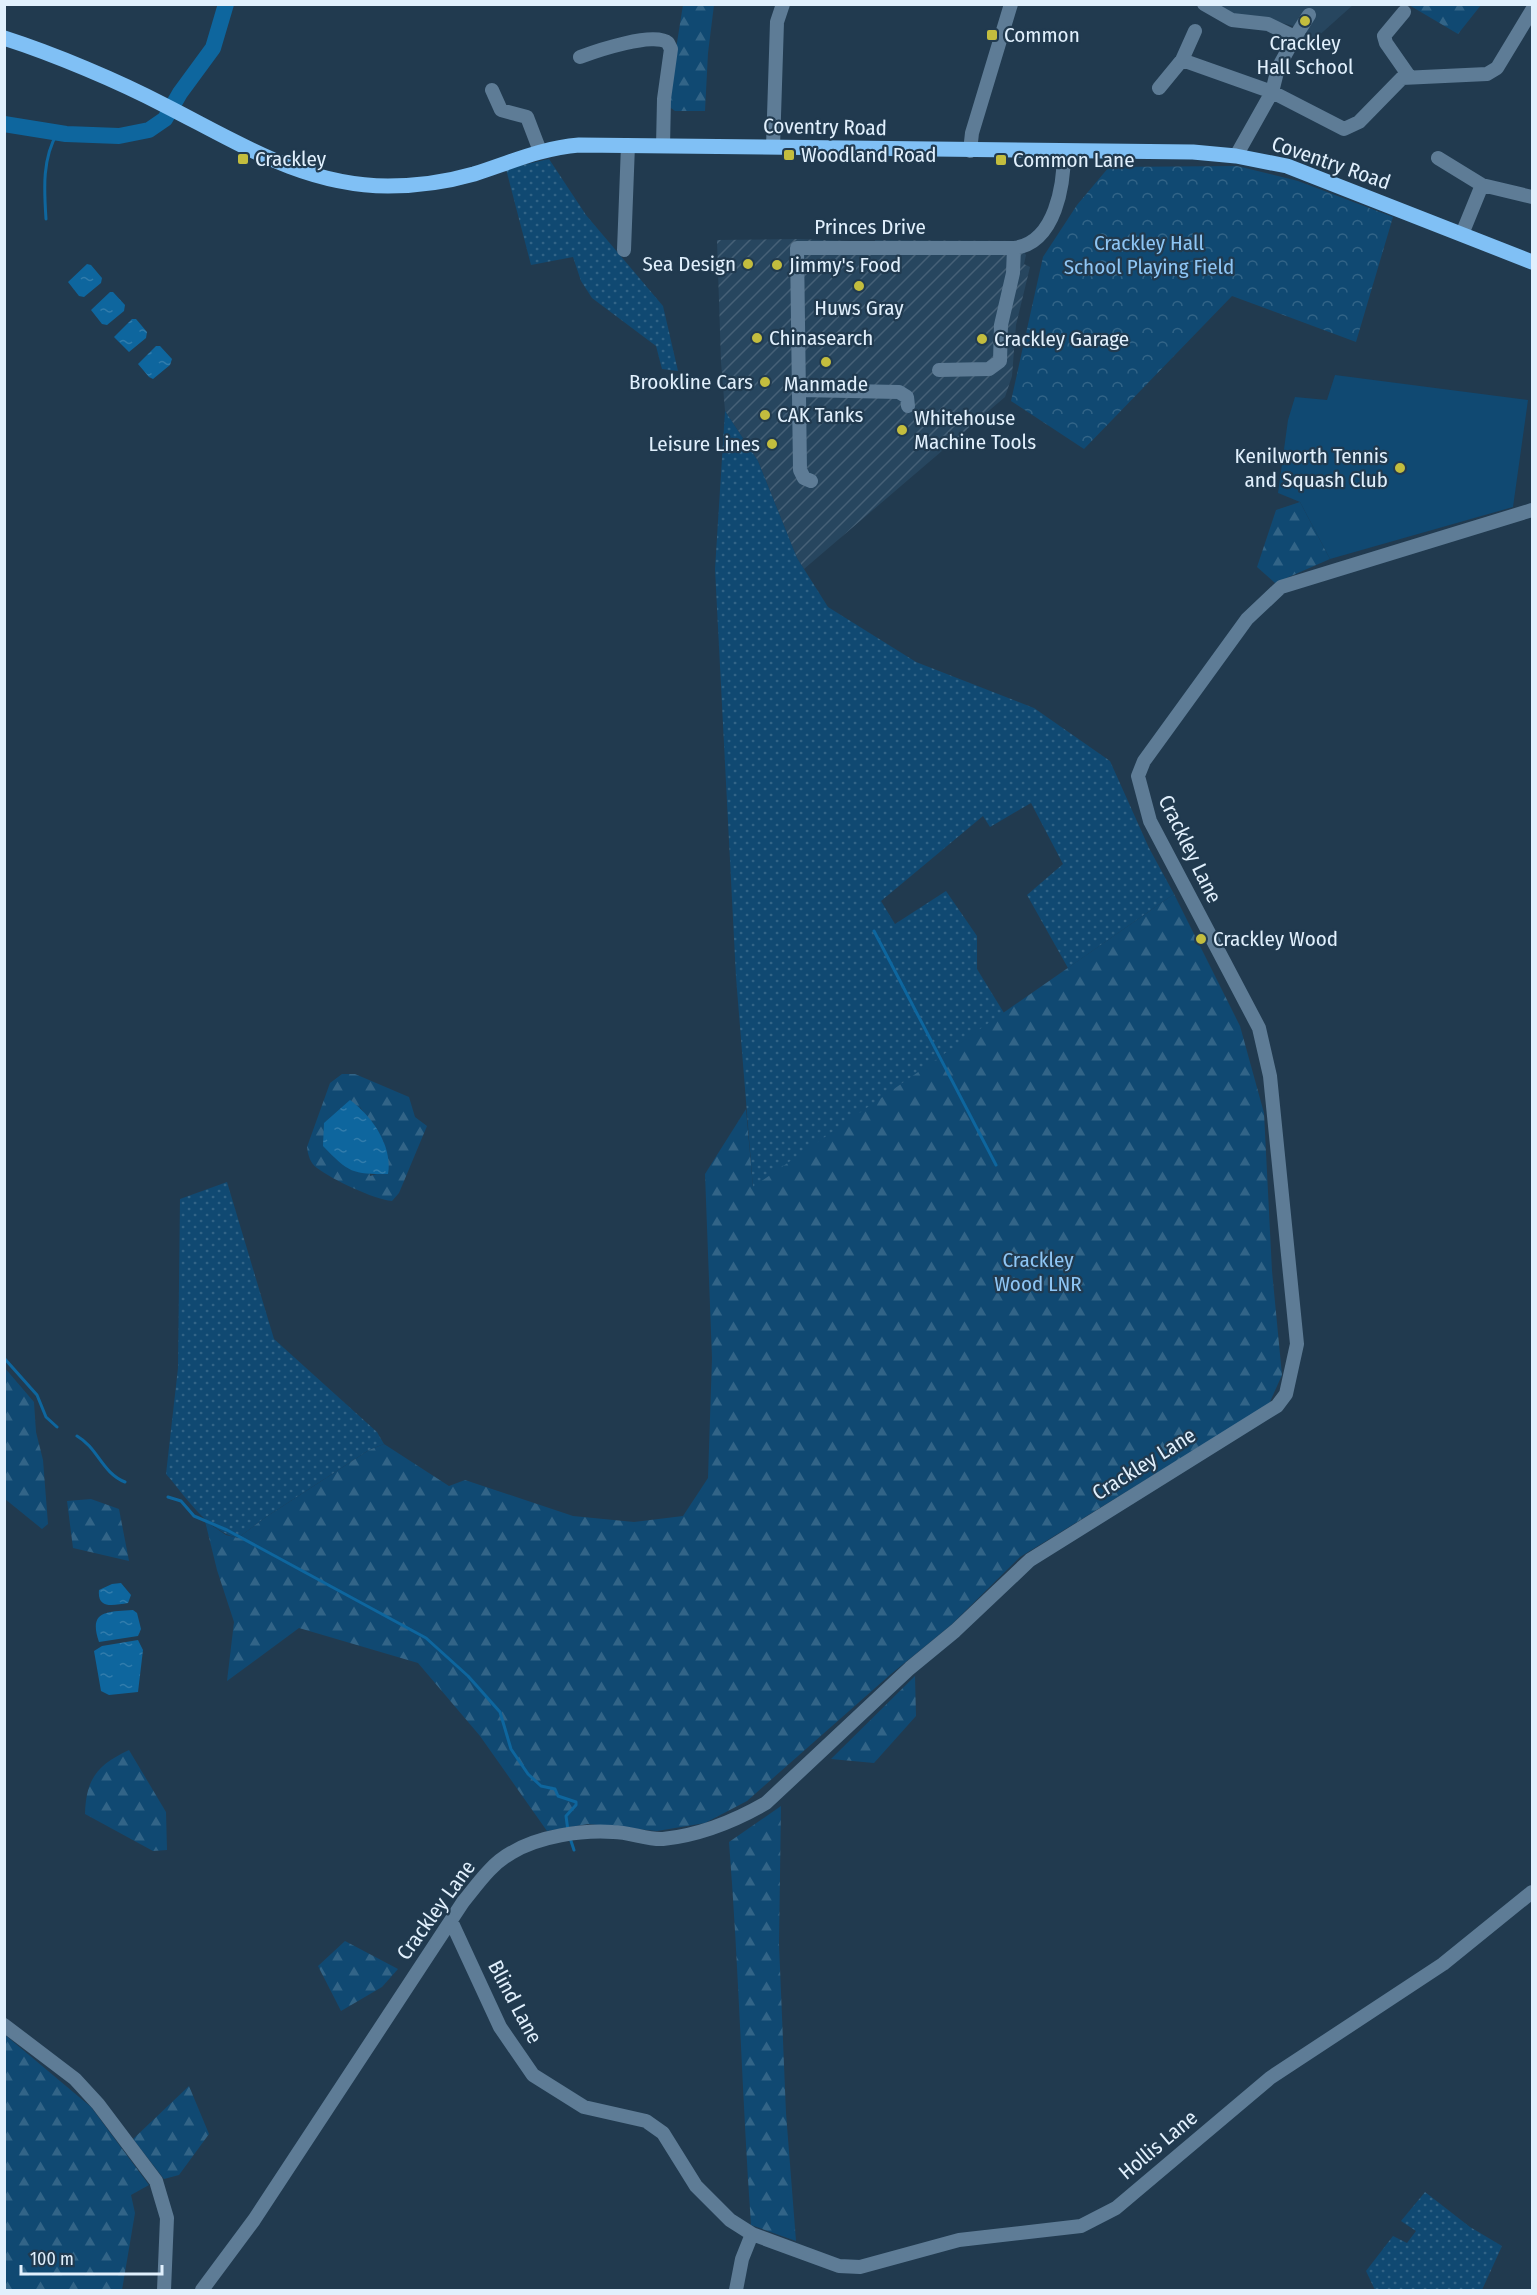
<svg xmlns="http://www.w3.org/2000/svg" width="1537" height="2295" viewBox="0 0 1537 2295" font-family="'Fira Sans Condensed',sans-serif">
<style>
.built{fill:#27465f}
.industrial{fill:url(#industrial-furrows)}
.grass{fill:url(#grass-dots)}
.forest{fill:url(#forest-firs);fill-rule:evenodd}
.park{fill:url(#park-crowns)}
.garden{fill:#104972}
.water{fill:url(#water-ripples)}
.lines{fill:none;stroke-linecap:round;stroke-linejoin:round}
.stream{stroke:#0e669e;stroke-width:3}
.river{stroke:#0e669e;stroke-width:16}
.minor{stroke:#5e7c96;stroke-width:14}
.major{stroke:#80c0f5;stroke-width:15}
.poi-dot{fill:#c3bd3e;stroke:#213a4f;stroke-width:2}
.labels{text-anchor:middle;stroke-width:4.5;stroke-linejoin:round;paint-order:stroke}
.poi-label{font-size:21px;fill:#e1f0fd;stroke:#213a4f;text-anchor:start}
.street-label{font-size:21px;fill:#e1f0fd;stroke:#213a4f}
.park-label{font-size:21px;fill:#8ec6f5;stroke:#213a4f}
</style>
<defs>
<pattern id="industrial-furrows" width="10" height="10" patternUnits="userSpaceOnUse" patternTransform="scale(1.5)"><rect width="10" height="10" fill="#27465f"/><path d="M-1 1l2-2M0 10L10 0M9 11l2-2" fill="none" stroke="#466177"/></pattern>
<pattern id="grass-dots" width="8" height="8" patternUnits="userSpaceOnUse" patternTransform="scale(1.5)"><rect width="8" height="8" fill="#104972"/><path d="M2 2h.1M6 6h.1" fill="none" stroke="#326487" stroke-width="1.8" stroke-linecap="round"/></pattern>
<pattern id="forest-firs" width="22" height="20" patternUnits="userSpaceOnUse" patternTransform="scale(1.5)"><rect width="22" height="20" fill="#104972"/><path d="M5 1l3.5 6h-7zM16 11l3.5 6h-7z" fill="#326487"/></pattern>
<pattern id="park-crowns" width="20" height="18" patternUnits="userSpaceOnUse" patternTransform="scale(1.5)"><rect width="20" height="18" fill="#104972"/><path d="M2 6a3 3 0 1 1 6 0M12 15a3 3 0 1 1 6 0" fill="none" stroke="#326487"/></pattern>
<pattern id="water-ripples" width="26" height="14" patternUnits="userSpaceOnUse" patternTransform="scale(1.5)"><rect width="26" height="14" fill="#0e669e"/><path d="M2 4q2-2 4 0t4 0M15 11q2-2 4 0t4 0" fill="none" stroke="#317cac"/></pattern>
</defs>
<rect width="100%" height="100%" fill="#213a4f"/>
<path class="built" d="M1217,5H1353L1305,48L1293,26L1257,16L1234,15Z"/>
<path class="industrial" d="M798,239L875,242V240L1015,241L1026,255L1024,264L1030,267L1016,325L1012,376L1005,397L804,569L797,558L758,461L725,411L721,362L717,240Z"/>
<path class="grass" d="M549,159L586,215L663,306L678,371L662,369L656,346L592,298L581,281L573,257L531,265L506,169Z
M725,411L758,461L797,558L828,607L916,662L1034,708L1110,761L1149,848L1174,894L1068,968L1027,895L1063,864L1031,803L990,827L983,816L881,901L895,924L946,891L977,936V969L1004,1013L753,1188L736,977L715,569Z
M227,1182L274,1339L377,1432L384,1444L369,1450L266,1517L238,1538C206,1530 187,1498 166,1474L178,1368L180,1199Z
M1425,2192L1470,2227L1502,2246L1482,2290H1375L1366,2271L1393,2236L1407,2243L1416,2231L1401,2221Z"/>
<path class="forest" d="M683,5H714L708,53L705,111H675L667,105Z
M1409,5H1481L1458,34Z
M1300,502L1330,559L1275,583L1257,567L1276,510Z
M1174,894L1240,1026L1264,1113L1272,1271L1282,1375L1269,1404L1020,1557L951,1625L891,1674L747,1801L705,1823L657,1831L588,1824L547,1831L480,1736L418,1663L299,1628L227,1681L234,1622L217,1570L205,1521L226,1535L238,1538L266,1517L369,1450L384,1444L449,1486L465,1480L573,1516L634,1522L683,1516L708,1478L712,1358L705,1174L746,1109L753,1187Z
M342,1074H355L409,1097L415,1117L427,1126L399,1193L392,1201C373,1199 333,1180 317,1168C310,1163 308,1155 307,1147L330,1083ZM360,1107L384,1142L377,1174L370,1176Z
M4,1367L34,1402L36,1432L43,1460L48,1524L42,1529L5,1499Z
M91,1499L119,1509L129,1561L73,1548L67,1501Z
M915,1676L916,1716L874,1763L831,1759Z
M129,1750L166,1812L167,1850L153,1851L85,1814C86,1779 97,1765 129,1750Z
M781,1806L779,1944L786,2113L796,2241L751,2225C742,2097 739,1969 729,1842Z
M345,1941L398,1969L382,1987L341,2011L318,1966Z
M4,2034L91,2107L149,2185L131,2195L135,2213L122,2290H5Z
M189,2086L209,2134L179,2175L164,2179L133,2139Z"/>
<path class="park" d="M1237,166L1298,181L1393,217L1356,342L1232,296L1084,449L1011,401L1043,257L1077,205L1109,167Z"/>
<path class="garden" d="M1335,375L1528,400L1513,507L1330,559L1300,502L1278,493L1288,420L1295,397L1327,400Z"/>
<path class="water" d="M87,264L91,265L102,278L101,283L84,297L79,296L68,282Z
M110,292H113L125,305L124,311L107,325L102,324L91,310Z
M132,319H136L147,332L146,338L129,352L114,337Z
M156,346H160L172,359L170,365L153,379L149,377L138,364Z
M350,1100C372,1116 393,1146 388,1174C352,1174 349,1173 323,1146L324,1123Z
M121,1583L131,1595L128,1603C114,1605 97,1610 99,1590L112,1584Z
M133,1610L137,1613L141,1629L138,1636L99,1642C88,1610 107,1612 133,1610Z
M138,1640L143,1650L138,1692L109,1695L101,1691L94,1651L102,1646Z"/>
<g class="lines">
<path class="stream" d="M46,219C44,189 42,158 58,132
M874,931L996,1165
M4,1358L37,1395L46,1417L57,1427
M77,1436C98,1448 102,1473 125,1482
M168,1497L181,1501L194,1516L227,1530L426,1638L468,1676L500,1712L511,1749L528,1774L541,1786L555,1789L558,1796L576,1802V1805L566,1816L568,1831
M570,1838L574,1850"/>
<path class="river" d="M4,124L66,134L119,136L149,130L165,119L180,93L213,48L226,4"/>
<path class="minor" d="M1404,12L1384,36L1386,43L1409,76
M1295,37L1309,15
M580,57C596,51 655,31 668,43L671,49L664,99L663,146
M1182,60L1272,92L1278,68L1295,37L1268,24L1232,20L1204,4
M1159,88L1182,60L1195,31
M492,90L501,110L527,117L540,151
M773,147L777,22L783,4
M970,151L972,133L1011,4
M1236,156L1272,92L1344,129L1359,122L1402,78L1487,74L1497,68L1532,10
M1438,158L1482,185L1532,197
M1462,234L1482,185
M624,250L628,145
M939,370L989,369L1000,361L1001,325L1013,273L1014,248
M799,390L899,392L907,397L908,406
M811,481L804,478L800,470L797,248H1014C1056,243 1064,184 1064,151
M451,1921L500,2027L533,2075L584,2107L646,2121L663,2133L696,2186L730,2220L752,2234L839,2266L860,2267L959,2240L1081,2226L1116,2208L1270,2078L1443,1964L1532,1892
M4,2025L75,2079L98,2104L156,2181L167,2218L164,2290
M202,2290L254,2220L463,1902C477,1885 491,1864 511,1853C539,1836 581,1830 613,1832C630,1832 647,1840 663,1839C701,1835 733,1822 766,1803L910,1668L955,1631L1030,1560L1277,1406L1286,1394L1297,1344L1270,1076L1259,1028L1150,821L1138,776L1144,761L1247,619L1281,587L1532,510
M736,2290L742,2259L752,2234"/>
<path class="major" d="M4,38C54,54 118,81 164,105C237,142 304,186 388,186C417,186 446,182 474,174C509,163 541,148 579,145L1193,152L1236,156L1287,166L1532,262"/>
</g>
<g class="poi-dot">
<circle cx="1305" cy="21" r="6"/>
<rect x="986" y="29" width="12" height="12" rx="3"/>
<rect x="783" y="149" width="12" height="12" rx="3"/>
<rect x="237" y="153" width="12" height="12" rx="3"/>
<rect x="995" y="154" width="12" height="12" rx="3"/>
<circle cx="748" cy="264" r="6"/>
<circle cx="777" cy="265" r="6"/>
<circle cx="859" cy="286" r="6"/>
<circle cx="757" cy="338" r="6"/>
<circle cx="982" cy="339" r="6"/>
<circle cx="826" cy="362" r="6"/>
<circle cx="765" cy="382" r="6"/>
<circle cx="765" cy="415" r="6"/>
<circle cx="902" cy="430" r="6"/>
<circle cx="772" cy="444" r="6"/>
<circle cx="1400" cy="468" r="6"/>
<circle cx="1201" cy="939" r="6"/>
</g>
<g class="labels">
<g class="poi-label">
<text x="1004" y="42">Common</text>
<text x="1305" y="50" text-anchor="middle">Crackley<tspan x="1305" dy="24">Hall School</tspan></text>
<text x="801" y="162">Woodland Road</text>
<text x="255" y="166">Crackley</text>
<text x="1013" y="167">Common Lane</text>
<text x="736" y="271" text-anchor="end">Sea Design</text>
<text x="789" y="272">Jimmy's Food</text>
<text x="859" y="315" text-anchor="middle">Huws Gray</text>
<text x="769" y="345">Chinasearch</text>
<text x="994" y="346">Crackley Garage</text>
<text x="753" y="389" text-anchor="end">Brookline Cars</text>
<text x="826" y="391" text-anchor="middle">Manmade</text>
<text x="777" y="422">CAK Tanks</text>
<text x="914" y="425">Whitehouse<tspan x="914" dy="24">Machine Tools</tspan></text>
<text x="760" y="451" text-anchor="end">Leisure Lines</text>
<text x="1388" y="463" text-anchor="end">Kenilworth Tennis<tspan x="1388" dy="24">and Squash Club</tspan></text>
<text x="1213" y="946">Crackley Wood</text>
</g>
<g class="street-label">
<text transform="translate(825 127) rotate(1)" y="7">Coventry Road</text>
<text transform="translate(1331 163) rotate(19)" y="7">Coventry Road</text>
<text x="870" y="234">Princes Drive</text>
<text transform="translate(1190 849) rotate(64)" y="7">Crackley Lane</text>
<text transform="translate(1144 1464) rotate(-32)" y="7">Crackley Lane</text>
<text transform="translate(436 1910) rotate(-54)" y="7">Crackley Lane</text>
<text transform="translate(515 2002) rotate(62)" y="7">Blind Lane</text>
<text transform="translate(1158 2145) rotate(-40)" y="7">Hollis Lane</text>
</g>
<g class="park-label">
<text x="1149" y="250">Crackley Hall<tspan x="1149" dy="24">School Playing Field</tspan></text>
<text x="1038" y="1267">Crackley<tspan x="1038" dy="24">Wood LNR</tspan></text>
</g>
</g>
<rect width="1537" height="2295" fill="none" stroke="#e1f0fd" stroke-width="12"/>
<path d="M21 2265v9h141v-9" fill="none" stroke="#e1f0fd" stroke-width="3"/>
<text x="30" y="2265" font-size="18" fill="#e1f0fd" stroke="#213a4f" stroke-width="4.5" paint-order="stroke">100 m</text>
</svg>
